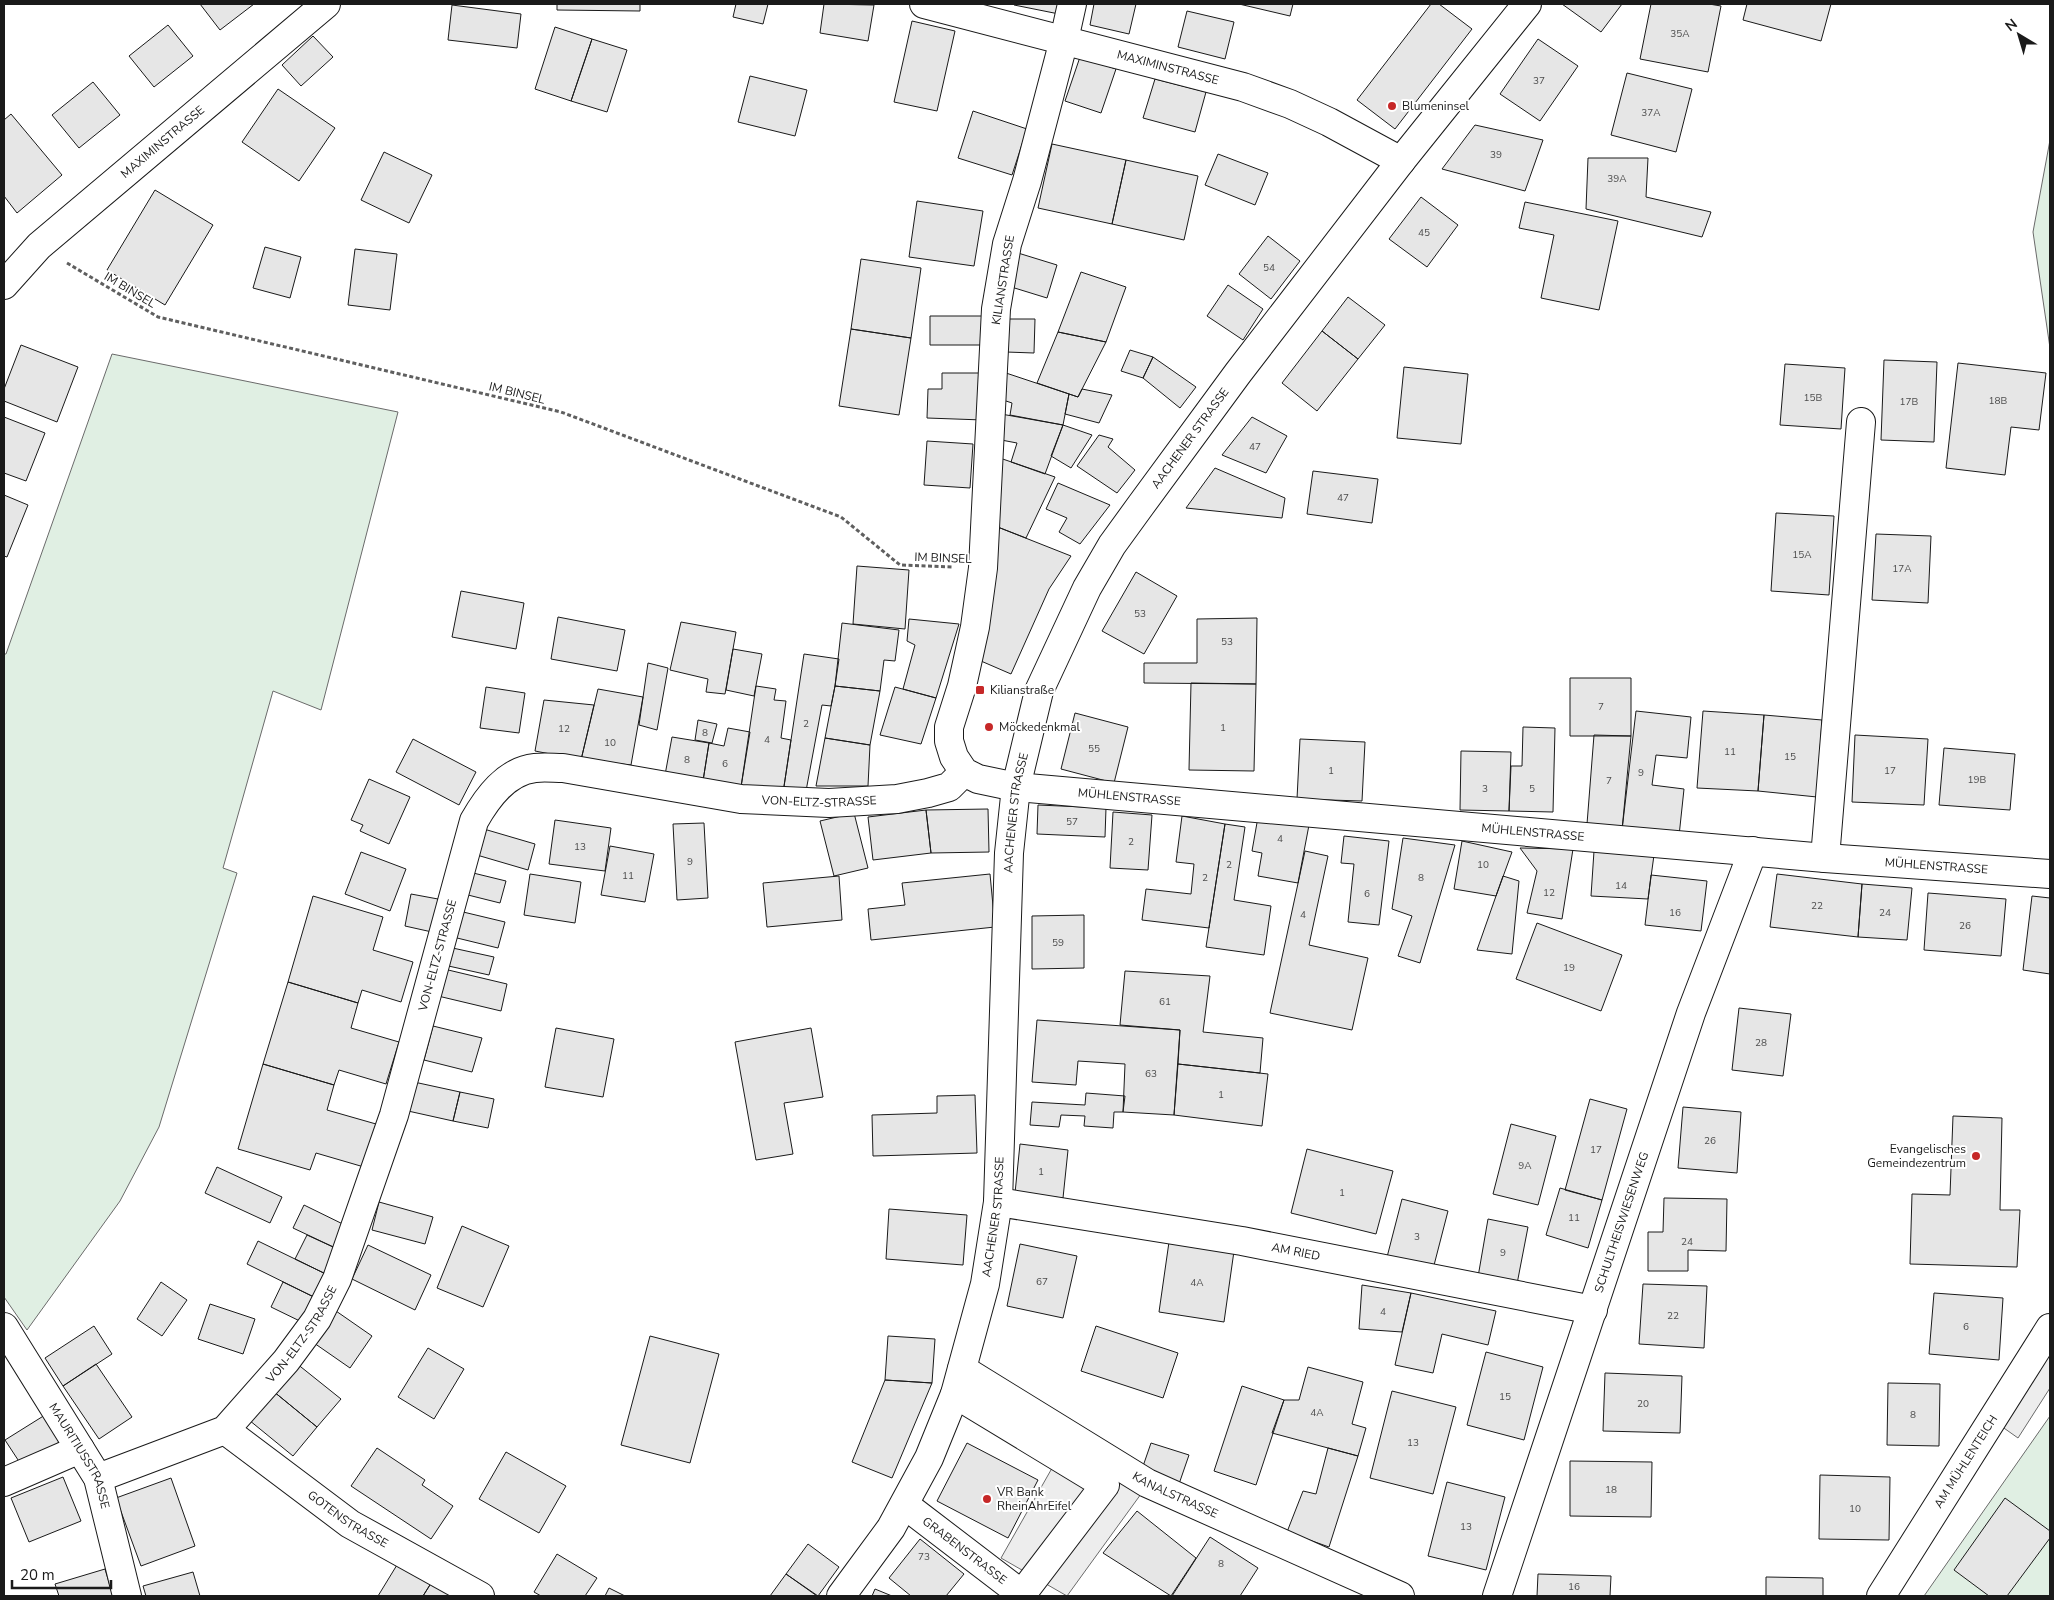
<svg xmlns="http://www.w3.org/2000/svg" width="2054" height="1600" viewBox="0 0 2054 1600" font-family="'Nunito Sans',sans-serif">
<style>
.green{fill:#e0efe3;stroke:#6a6a6a}
.parking{fill:#ededed;stroke:#6a6a6a}
.building{fill:#e6e6e6;stroke:#1a1a1a}
.lines{fill:none;stroke-linecap:round;stroke-linejoin:round}
.minor-casing{stroke:#1a1a1a;stroke-width:30}
.major-casing{stroke:#1a1a1a;stroke-width:30}
.path{stroke:#5f5f5f;stroke-width:3;stroke-dasharray:4 2.5;stroke-linecap:butt}
.minor{stroke:#fff;stroke-width:28}
.major{stroke:#fff;stroke-width:28}
.poi-dot{fill:#c62828;stroke:#fff;stroke-width:2}
.labels{text-anchor:middle;stroke-width:4;stroke-linejoin:round;paint-order:stroke}
.number-label{font-size:10px;fill:#4d4d4d}
.street-label{font-size:12px;fill:#1a1a1a;stroke:#fff}
.poi-label{font-size:12px;fill:#1a1a1a;stroke:#fff;text-anchor:start}
</style>
<rect width="100%" height="100%" fill="#fff"/>
<path class="green" d="M2050,140V348L2033,232Z
M112,354L398,412L321,710L273,691L223,868L237,873L159,1127L120,1201L27,1330L4,1297V654H6Z
M2050,1416V1596H1924Z"/>
<path class="parking" d="M2050,1348V1388L2018,1438L2001,1426Z
M1064,1447L1141,1494L1067,1596L1001,1558Z"/>
<path class="building" d="M200,4H254L220,30Z
M557,4H640V11L557,10Z
M736,4H768L763,24L733,17Z
M824,4L874,5L868,41L820,33Z
M1014,4H1061L1059,14L1014,5Z
M1094,4H1136L1129,34L1090,25Z
M1239,4H1293L1290,16Z
M1431,4H1439L1472,29L1395,129L1357,100Z
M1562,4H1622L1601,32Z
M1651,4H1709L1721,6L1708,72L1640,59Z
M1747,4H1831L1821,41L1743,20Z
M452,5L521,14L517,48L448,40Z
M1187,11L1234,22L1225,59L1178,47Z
M912,21L955,31L937,111L894,102Z
M168,25L193,56L154,87L129,56Z
M555,27L592,39L571,101L535,89Z
M313,36L333,57L301,86L282,65Z
M592,39L627,50L607,112L571,101Z
M1538,39L1578,66L1540,121L1500,94Z
M1080,57L1116,69L1101,113L1065,101Z
M1627,73L1692,89L1676,152L1611,135Z
M750,76L807,90L795,136L738,122Z
M1155,79L1206,92L1195,132L1143,118Z
M93,82L120,115L79,148L52,115Z
M278,89L335,128L299,181L242,142Z
M973,111L1027,129L1012,175L958,158Z
M11,114L62,175L17,213L4,196V120Z
M1475,125L1543,140L1525,191L1442,169Z
M1052,144L1126,160L1112,224L1038,208Z
M384,152L432,175L409,223L361,200Z
M1218,154L1268,173L1255,205L1205,185Z
M1588,158H1648L1646,197L1711,212L1702,237L1586,209Z
M1126,160L1198,176L1184,240L1112,224Z
M155,190L213,225L165,305L107,270Z
M1421,197L1458,225L1427,267L1389,239Z
M917,201L983,211L974,266L909,257Z
M1525,202L1618,221L1599,310L1541,298L1554,235L1519,228Z
M1268,236L1300,261L1271,299L1239,274Z
M265,247L301,257L290,298L253,288Z
M355,249L397,254L390,310L348,305Z
M1018,253L1057,265L1047,298L1008,286Z
M861,259L921,268L911,338L851,329Z
M1081,272L1126,287L1106,342L1058,332Z
M1228,285L1263,309L1243,340L1207,316Z
M1348,297L1385,325L1358,359L1322,331Z
M930,316H983V345H930Z
M1007,319H1035L1034,353L1006,352Z
M851,329L911,338L899,415L839,406Z
M1322,331L1358,359L1317,411L1282,383Z
M1058,332L1106,342L1078,397L1037,383Z
M21,345L78,367L57,422L4,401V389Z
M1130,350L1153,357L1143,378L1121,371Z
M1153,357L1196,387L1180,408L1143,378Z
M1884,360L1937,362L1934,442L1881,440Z
M1958,363L2046,373L2039,430L2011,427L2005,475L1946,468Z
M1785,364L1845,368L1841,429L1780,425Z
M1404,367L1468,374L1461,444L1397,438Z
M1003,372L1069,394L1063,425L1010,415L1012,403L1000,399Z
M942,373H984L983,420L927,418L928,389H942Z
M1082,389L1112,395L1099,423L1065,414L1069,394L1078,397Z
M1001,414L1063,425L1045,474L1011,462L1017,443L996,439Z
M4,417L45,433L26,481L4,473Z
M1252,417L1287,436L1266,473L1222,455Z
M1063,425L1092,435L1071,468L1051,456Z
M1099,435L1113,439L1108,447L1135,470L1117,493L1077,466Z
M927,441L973,444L970,488L924,485Z
M994,456L1055,477L1026,538L990,524Z
M1215,468L1285,498L1282,518L1186,508Z
M1313,471L1378,479L1372,523L1307,514Z
M1058,483L1110,505L1080,544L1059,532L1067,518L1046,509Z
M4,495L28,505L7,557L4,556Z
M1776,513L1834,516L1829,595L1771,591Z
M990,524L1071,556L1049,589L1011,674L974,658Z
M1876,534L1931,536L1928,603L1872,600Z
M857,566L909,570L905,629L853,624Z
M1136,572L1177,596L1144,654L1102,631Z
M461,591L524,603L516,649L452,637Z
M558,617L625,630L617,671L551,659Z
M1257,618L1256,684L1144,683V663H1197V619Z
M909,619L959,624L936,698L903,689L915,645L907,641Z
M681,622L736,632L725,694L706,692L708,679L670,670Z
M842,623L899,630L895,661L884,660L880,691L835,686Z
M733,649L762,654L754,696L726,690Z
M804,654L839,659L835,686L831,706L822,705L806,791L783,793Z
M648,663L668,668L657,730L639,725Z
M1570,678H1631V736H1570Z
M1191,683L1256,684L1254,771L1189,770Z
M756,686L776,689L774,700L786,701L781,738L791,740L783,793L741,787Z
M835,686L880,691L870,745L825,738Z
M486,687L525,693L519,733L480,728Z
M895,687L936,698L921,744L880,735Z
M598,689L643,697L631,765L581,760Z
M544,700L594,705L581,760L535,751Z
M1636,711L1691,717L1687,758L1656,755L1652,785L1684,789L1679,836L1622,830Z
M1703,711L1764,715L1758,791L1697,788Z
M1075,713L1128,727L1114,783L1061,769Z
M1764,715L1822,720L1817,797L1758,791Z
M698,720L717,724L712,743L695,740Z
M1523,727L1555,728L1553,812L1509,811L1511,766H1522Z
M728,728L750,732L741,787L703,781L709,743L724,746Z
M1594,735L1631,736L1622,830L1587,824Z
M1855,735L1928,739L1924,805L1852,802Z
M672,737L709,743L703,781L665,775Z
M825,738L870,745L868,786H816Z
M413,739L476,772L459,805L396,772Z
M1300,739L1365,742L1362,801L1297,799Z
M1944,748L2015,754L2010,810L1939,805Z
M1461,751L1511,752L1509,811L1460,810Z
M369,779L410,797L389,844L360,831L363,825L351,820Z
M1038,805L1106,808L1105,837L1037,834Z
M988,809L989,852L931,853L926,810Z
M926,810L931,853L873,860L868,817Z
M1113,812L1152,815L1148,870L1110,868Z
M854,813L868,868L834,876L820,821Z
M1182,816L1225,824L1209,928L1142,920L1146,889L1191,894L1194,864L1176,862Z
M1258,817L1309,825L1298,883L1258,876L1262,853L1252,851Z
M555,820L611,828L605,871L549,864Z
M704,823L708,898L677,900L673,824Z
M1225,824L1245,827L1234,900L1271,906L1264,955L1206,947Z
M477,827L535,844L528,870L470,853Z
M1344,836L1389,841L1379,925L1348,922L1354,864L1341,863Z
M1403,838L1455,845L1420,963L1398,956L1412,916L1392,909Z
M1462,841L1512,852L1496,896L1454,889Z
M610,846L654,854L645,902L601,895Z
M1520,848L1573,849L1562,919L1527,913L1537,871Z
M1305,851L1328,856L1309,945L1368,958L1352,1030L1270,1013Z
M1594,851L1654,855L1648,899L1591,896Z
M361,852L406,869L390,911L345,894Z
M465,871L506,881L500,903L460,893Z
M530,874L581,882L575,923L524,915Z
M990,874L995,927L871,940L868,909L905,905L902,883Z
M1777,874L1862,884L1858,937L1770,927Z
M1651,875L1707,881L1701,931L1645,925Z
M839,876L842,920L767,927L763,883Z
M1503,876L1519,881L1512,954L1477,950Z
M1862,884L1912,888L1907,940L1858,937Z
M1928,893L2006,899L2001,956L1924,950Z
M411,894L438,899L432,932L405,926Z
M313,896L383,917L373,950L413,962L401,1002L362,990L358,1003L288,982Z
M2032,896L2050,898V974L2023,970Z
M459,911L505,922L498,948L453,937Z
M1084,915V968L1032,969V916Z
M1537,923L1622,955L1601,1011L1516,979Z
M448,947L494,957L489,975L444,965Z
M444,969L507,984L501,1011L438,996Z
M1125,971L1210,976L1203,1032L1263,1038L1260,1073L1178,1064L1180,1030L1120,1025Z
M288,982L358,1003L351,1028L399,1042L386,1084L339,1070L334,1085L263,1064Z
M1739,1008L1791,1014L1783,1076L1732,1070Z
M1037,1020L1180,1030L1174,1115L1123,1112L1125,1064L1078,1061L1076,1085L1032,1082Z
M433,1026L482,1038L472,1072L424,1060Z
M556,1028L614,1039L603,1097L545,1087Z
M811,1028L823,1097L784,1103L793,1154L756,1160L735,1042Z
M263,1064L334,1085L327,1110L376,1124L364,1167L316,1153L310,1170L238,1149Z
M1178,1064L1268,1074L1262,1126L1174,1115Z
M414,1082L460,1092L453,1121L408,1111Z
M460,1092L494,1099L488,1128L453,1121Z
M1086,1093L1125,1096L1123,1112H1114L1113,1128L1084,1126L1085,1116L1061,1115L1059,1127L1030,1125L1032,1102L1085,1105Z
M975,1095L977,1153L873,1156L872,1115L937,1113V1096Z
M1590,1099L1627,1109L1602,1200L1565,1190Z
M1683,1107L1741,1112L1737,1173L1678,1168Z
M1953,1116L2002,1118L2000,1210H2020L2017,1267L1910,1264L1912,1194L1950,1195Z
M1511,1124L1556,1136L1538,1205L1493,1194Z
M1020,1144L1068,1150L1063,1198L1015,1193Z
M1307,1149L1393,1171L1376,1234L1291,1213Z
M217,1167L282,1197L270,1223L205,1193Z
M1560,1188L1602,1200L1588,1248L1546,1235Z
M1664,1198L1727,1199L1726,1251L1688,1250V1271H1648V1232H1663Z
M1402,1199L1448,1211L1432,1273L1386,1261Z
M379,1202L433,1217L425,1244L372,1230Z
M304,1205L355,1230L344,1252L293,1228Z
M889,1209L967,1215L963,1265L886,1259Z
M1488,1219L1528,1227L1517,1284L1478,1277Z
M462,1226L509,1246L483,1307L437,1288Z
M307,1235L344,1252L332,1277L295,1259Z
M258,1241L332,1277L320,1300L247,1264Z
M1169,1242L1234,1251L1224,1322L1159,1312Z
M1020,1244L1077,1256L1063,1318L1007,1306Z
M368,1245L431,1275L415,1310L352,1279Z
M161,1282L187,1300L162,1336L137,1319Z
M283,1282L320,1300L308,1325L271,1307Z
M1643,1284L1707,1286L1704,1348L1639,1344Z
M1362,1285L1411,1293L1402,1332L1359,1329Z
M1411,1293L1496,1311L1488,1345L1442,1334L1433,1373L1395,1365Z
M1934,1293L2003,1298L1999,1360L1929,1354Z
M210,1304L255,1319L243,1354L198,1339Z
M336,1311L372,1336L350,1368L314,1343Z
M94,1326L112,1354L63,1386L45,1358Z
M1096,1326L1178,1353L1163,1398L1081,1371Z
M650,1336L719,1354L690,1463L621,1445Z
M888,1336L935,1339L932,1383L885,1380Z
M428,1348L464,1369L434,1419L398,1397Z
M1486,1352L1543,1367L1524,1440L1467,1425Z
M296,1363L341,1399L317,1427L273,1391Z
M96,1364L132,1417L99,1439L63,1386Z
M1308,1367L1363,1382L1352,1424L1366,1428L1358,1456L1272,1433L1284,1400H1299Z
M1605,1373L1682,1376L1680,1433L1603,1431Z
M885,1380L932,1383L892,1478L852,1462Z
M1888,1383L1940,1384L1939,1446L1887,1445Z
M1242,1386L1284,1400L1256,1485L1214,1471Z
M273,1391L317,1427L293,1456L249,1420Z
M1392,1391L1456,1407L1433,1494L1370,1478Z
M45,1415L61,1441L22,1466L5,1440Z
M967,1443L1038,1480L1008,1538L937,1501Z
M1151,1443L1189,1455L1179,1484L1141,1472Z
M377,1448L425,1480L422,1485L453,1506L431,1539L351,1486Z
M1328,1448L1358,1456L1329,1547L1287,1532L1303,1491L1316,1494Z
M506,1452L566,1486L539,1533L479,1499Z
M1570,1461L1652,1462L1651,1517L1570,1516Z
M1820,1475L1890,1477L1889,1540L1819,1539Z
M63,1477L81,1521L29,1542L11,1498Z
M171,1478L195,1546L141,1566L116,1498Z
M1447,1482L1505,1497L1486,1570L1428,1556Z
M2005,1498L2050,1531V1538L2007,1596H1989L1954,1570Z
M1137,1511L1196,1558L1171,1596L1103,1553Z
M1210,1537L1258,1568L1240,1596H1172Z
M920,1539L964,1574L946,1596H911L889,1578Z
M808,1544L839,1567L818,1596L786,1574Z
M557,1554L597,1578L585,1596H541L534,1592Z
M400,1560L433,1580L423,1596H378Z
M105,1569L113,1596H59L55,1584Z
M193,1572L200,1596H146L143,1586Z
M786,1574L817,1596H770Z
M1538,1574L1611,1576L1610,1596H1537Z
M1766,1577L1823,1578V1596H1766Z
M433,1580L460,1596H423Z
M609,1588L625,1596H605Z
M875,1589L892,1596H872Z"/>
<g class="lines">
<defs>
<g id="minor">
<path id="s1" d="M924,4L1243,87L1290,104L1329,122L1401,161"/>
<path id="s2" d="M1072,4L1064,40L1027,181L1007,244L996,309L983,568L975,627L962,686L949,727V741L954,757L964,772L978,779L1016,787L1825,858L2050,874"/>
<path id="s3" d="M4,285L39,246L326,4"/>
<path d="M1825,858L1861,422"/>
<path id="s4" d="M998,1202L1242,1241L1593,1310"/>
<path id="s5" d="M4,1327L98,1478L127,1596"/>
<path id="s6" d="M962,1369L1147,1483L1400,1596"/>
<path d="M955,1394L1105,1485L1022,1594"/>
<path id="s7" d="M225,1430L350,1524L480,1596"/>
<path id="s8" d="M98,1478L225,1430L286,1361L317,1319L337,1279L394,1115L474,821C487,798 506,771 535,768C544,767 554,768 563,768L741,799L829,803L897,799L928,793L949,787L964,772"/>
<path d="M4,1482L80,1449"/>
<path id="s9" d="M905,1505L1024,1596"/>
<path id="s10" d="M1497,1596L1691,1013L1753,851"/>
<path id="s11" d="M1881,1596L2050,1328"/>
</g>
<g id="major">
<path id="s12" d="M841,1596L891,1528L929,1458L955,1394L985,1284L998,1202L1009,853L1016,787L1039,691L1087,588L1112,545L1141,505L1238,373L1401,161L1527,4"/>
</g>
</defs>
<use href="#minor" class="minor-casing"/>
<use href="#major" class="major-casing"/>
<path class="path" d="M67,263L158,317L561,412L841,517L900,565L952,567"/>
<use href="#minor" class="minor"/>
<use href="#major" class="major"/>
</g>
<g class="poi-dot">
<circle cx="1392" cy="106" r="5"/>
<rect x="975" y="685" width="10" height="10" rx="2.5"/>
<circle cx="989" cy="727" r="5"/>
<circle cx="1976" cy="1156" r="5"/>
<circle cx="987" cy="1499" r="5"/>
</g>
<g class="labels">
<g class="number-label">
<text x="1680" y="37">35A</text>
<text x="1539" y="84">37</text>
<text x="1651" y="116">37A</text>
<text x="1496" y="158">39</text>
<text x="1617" y="182">39A</text>
<text x="1424" y="236">45</text>
<text x="1269" y="271">54</text>
<text x="1813" y="401">15B</text>
<text x="1998" y="404">18B</text>
<text x="1909" y="405">17B</text>
<text x="1255" y="450">47</text>
<text x="1343" y="501">47</text>
<text x="1802" y="558">15A</text>
<text x="1902" y="572">17A</text>
<text x="1140" y="617">53</text>
<text x="1227" y="645">53</text>
<text x="1601" y="710">7</text>
<text x="806" y="727">2</text>
<text x="1223" y="731">1</text>
<text x="564" y="732">12</text>
<text x="705" y="736">8</text>
<text x="767" y="743">4</text>
<text x="610" y="746">10</text>
<text x="1094" y="752">55</text>
<text x="1730" y="755">11</text>
<text x="1790" y="760">15</text>
<text x="687" y="763">8</text>
<text x="725" y="767">6</text>
<text x="1331" y="774">1</text>
<text x="1890" y="774">17</text>
<text x="1641" y="776">9</text>
<text x="1977" y="783">19B</text>
<text x="1609" y="784">7</text>
<text x="1485" y="792">3</text>
<text x="1532" y="792">5</text>
<text x="1072" y="825">57</text>
<text x="1280" y="842">4</text>
<text x="1131" y="845">2</text>
<text x="580" y="850">13</text>
<text x="690" y="865">9</text>
<text x="1229" y="868">2</text>
<text x="1483" y="868">10</text>
<text x="628" y="879">11</text>
<text x="1205" y="881">2</text>
<text x="1421" y="881">8</text>
<text x="1621" y="889">14</text>
<text x="1549" y="896">12</text>
<text x="1367" y="897">6</text>
<text x="1817" y="909">22</text>
<text x="1675" y="916">16</text>
<text x="1885" y="916">24</text>
<text x="1303" y="918">4</text>
<text x="1965" y="929">26</text>
<text x="1058" y="946">59</text>
<text x="1569" y="971">19</text>
<text x="1165" y="1005">61</text>
<text x="1761" y="1046">28</text>
<text x="1151" y="1077">63</text>
<text x="1221" y="1098">1</text>
<text x="1710" y="1144">26</text>
<text x="1596" y="1153">17</text>
<text x="1525" y="1169">9A</text>
<text x="1041" y="1175">1</text>
<text x="1342" y="1196">1</text>
<text x="1574" y="1221">11</text>
<text x="1417" y="1240">3</text>
<text x="1687" y="1245">24</text>
<text x="1503" y="1256">9</text>
<text x="1042" y="1285">67</text>
<text x="1197" y="1286">4A</text>
<text x="1383" y="1315">4</text>
<text x="1673" y="1319">22</text>
<text x="1966" y="1330">6</text>
<text x="1505" y="1400">15</text>
<text x="1643" y="1407">20</text>
<text x="1317" y="1416">4A</text>
<text x="1913" y="1418">8</text>
<text x="1413" y="1446">13</text>
<text x="1611" y="1493">18</text>
<text x="1855" y="1512">10</text>
<text x="1466" y="1530">13</text>
<text x="924" y="1560">73</text>
<text x="1221" y="1567">8</text>
<text x="1574" y="1590">16</text>
</g>
<g class="street-label">
<text dy="4" stroke="none"><textPath href="#s1" startOffset="252">MAXIMINSTRASSE</textPath></text>
<text dy="4" stroke="none"><textPath href="#s3" startOffset="214">MAXIMINSTRASSE</textPath></text>
<text transform="translate(1003 280) rotate(-81)" y="4">KILIANSTRASSE</text>
<text transform="translate(130 290) rotate(31)" y="4">IM BINSEL</text>
<text transform="translate(517 393) rotate(14)" y="4">IM BINSEL</text>
<text dy="4" stroke="none"><textPath href="#s12" startOffset="1240">AACHENER STRASSE</textPath></text>
<text transform="translate(943 558) rotate(2)" y="4">IM BINSEL</text>
<text dy="4" stroke="none"><textPath href="#s2" startOffset="954">MÜHLENSTRASSE</textPath></text>
<text dy="4" stroke="none"><textPath href="#s8" startOffset="1174">VON-ELTZ-STRASSE</textPath></text>
<text dy="4" stroke="none"><textPath href="#s12" startOffset="820">AACHENER STRASSE</textPath></text>
<text dy="4" stroke="none"><textPath href="#s2" startOffset="1359">MÜHLENSTRASSE</textPath></text>
<text dy="4" stroke="none"><textPath href="#s2" startOffset="1764">MÜHLENSTRASSE</textPath></text>
<text dy="4" stroke="none"><textPath href="#s8" startOffset="664">VON-ELTZ-STRASSE</textPath></text>
<text dy="4" stroke="none"><textPath href="#s12" startOffset="415">AACHENER STRASSE</textPath></text>
<text dy="4" stroke="none"><textPath href="#s10" startOffset="394">SCHULTHEISWIESENWEG</textPath></text>
<text dy="4" stroke="none"><textPath href="#s4" startOffset="302">AM RIED</textPath></text>
<text dy="4" stroke="none"><textPath href="#s8" startOffset="259">VON-ELTZ-STRASSE</textPath></text>
<text dy="4" stroke="none"><textPath href="#s5" startOffset="150">MAURITIUSSTRASSE</textPath></text>
<text dy="4" stroke="none"><textPath href="#s11" startOffset="159">AM MÜHLENTEICH</textPath></text>
<text dy="4" stroke="none"><textPath href="#s6" startOffset="248">KANALSTRASSE</textPath></text>
<text dy="4" stroke="none"><textPath href="#s7" startOffset="152">GOTENSTRASSE</textPath></text>
<text dy="4" stroke="none"><textPath href="#s9" startOffset="75">GRABENSTRASSE</textPath></text>
</g>
<g class="poi-label">
<text x="1402" y="110">Blumeninsel</text>
<text x="990" y="694">Kilianstraße</text>
<text x="999" y="731">Möckedenkmal</text>
<text x="1966" y="1153" text-anchor="end">Evangelisches<tspan x="1966" dy="14">Gemeindezentrum</tspan></text>
<text x="997" y="1496">VR Bank<tspan x="997" dy="14">RheinAhrEifel</tspan></text>
</g>
</g>
<rect width="2054" height="1600" fill="none" stroke="#1a1a1a" stroke-width="10"/>
<g transform="translate(2019 35) rotate(322)" stroke="#ffffff" stroke-width="4" paint-order="stroke">
<path d="M0-4L9 19L0 12L-9 19Z" fill="#1a1a1a"/>
<text y="-8" font-size="14" font-weight="bold" text-anchor="middle" fill="#1a1a1a">N</text>
</g>
<path d="M12 1580v8h99v-8" fill="none" stroke="#1a1a1a" stroke-width="2.5"/>
<text x="20" y="1580" font-size="15" fill="#1a1a1a" stroke="#ffffff" stroke-width="4" paint-order="stroke">20 m</text>
</svg>
